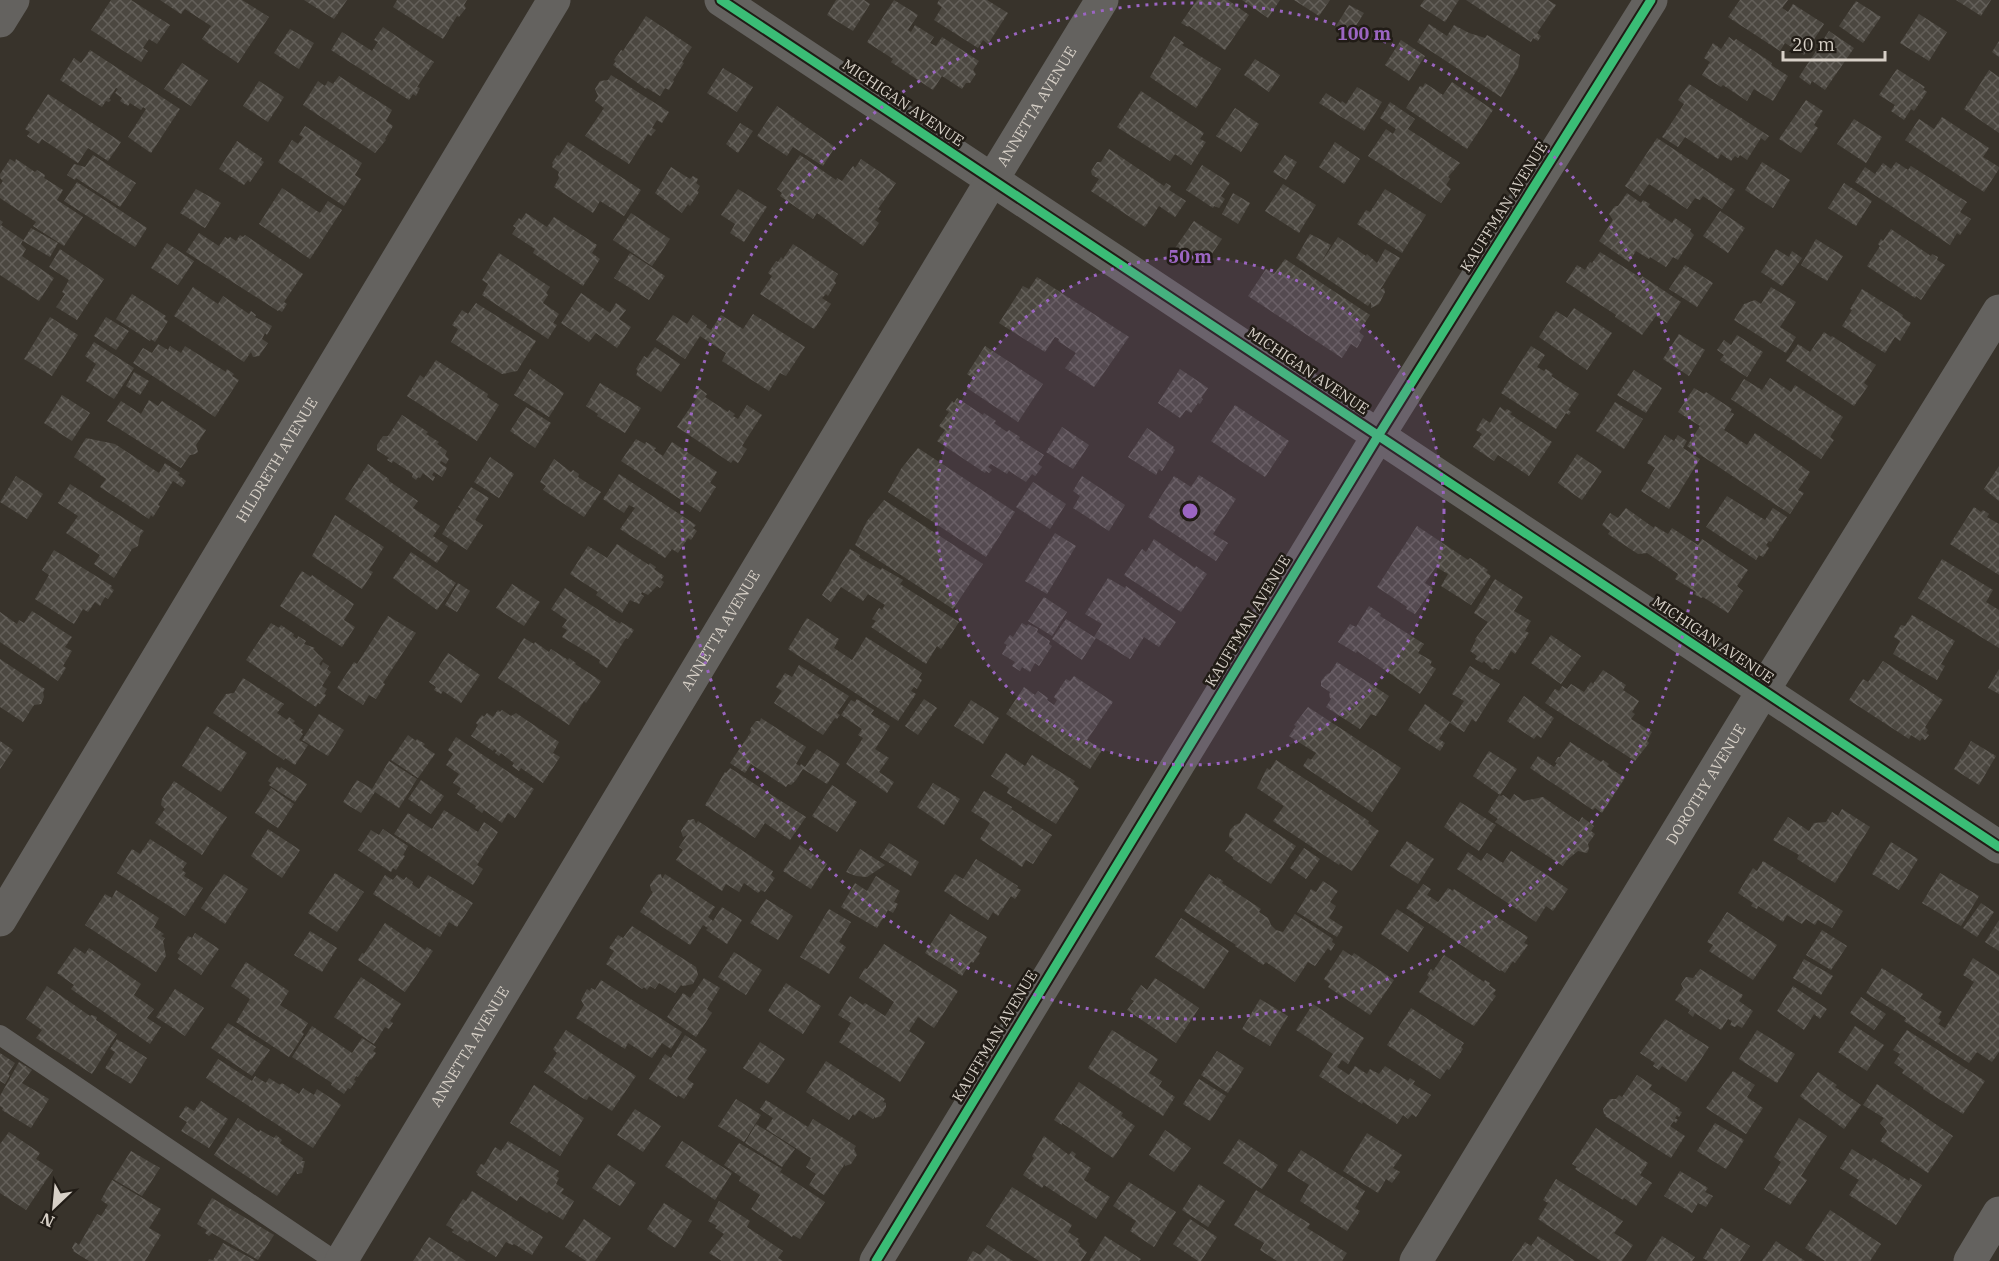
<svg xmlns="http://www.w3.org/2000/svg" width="1999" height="1261" viewBox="0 0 1999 1261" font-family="'IBM Plex Serif',serif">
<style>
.building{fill:url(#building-cross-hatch)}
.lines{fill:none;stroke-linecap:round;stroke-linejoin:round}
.service{stroke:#64625f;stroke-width:20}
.minor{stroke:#64625f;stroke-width:33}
.cycleway-casing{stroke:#211c16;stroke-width:13}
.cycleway{stroke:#3abd76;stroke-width:9}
.ring{fill:none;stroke:#9b65c2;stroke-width:3;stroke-dasharray:3 6}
.labels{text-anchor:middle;stroke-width:5;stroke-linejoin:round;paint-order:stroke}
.street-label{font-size:15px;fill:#d7d0c7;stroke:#211c16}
.centre{fill:#9b65c2;stroke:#211c16;stroke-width:3}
.ring-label{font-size:18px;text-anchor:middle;font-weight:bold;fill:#9b65c2;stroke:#211c16;stroke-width:5;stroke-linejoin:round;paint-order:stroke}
</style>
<defs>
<pattern id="building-cross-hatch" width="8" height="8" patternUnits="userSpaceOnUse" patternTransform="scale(1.5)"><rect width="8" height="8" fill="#4b4740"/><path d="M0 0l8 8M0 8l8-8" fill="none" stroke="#64605a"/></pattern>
</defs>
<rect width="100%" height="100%" fill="#38332b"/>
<path class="building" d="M111,0H131L170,25L157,44L149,39L143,48L148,51L141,62L91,30Z
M160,0H242L269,17L238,63L202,39L211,26L185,9L181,14Z
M304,0H347L334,19Z
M397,0H467L464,5L466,8L459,17L457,16L443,39L393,7Z
M836,0H864L870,4L853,31L827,15Z
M894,0L918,15L908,30L911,32L915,25L934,37L930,43L936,46L942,37L979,61L973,70L976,74L970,83H966L962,89L942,76L933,90L891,62L893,59L867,42Z
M939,0H987L1008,13L988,44L983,40L978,48L934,20L942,7L937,4Z
M1197,0H1228L1249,15L1225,50L1189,26L1188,27L1181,23Z
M1242,0H1280L1268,18Z
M1294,0H1330L1319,16Z
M1424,0H1459L1445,22L1420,6Z
M1466,0H1548L1556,5L1537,33L1541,36L1538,41L1533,38L1531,42Z
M1740,0H1788L1782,8L1788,12L1793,4L1824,24L1804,55L1785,43L1780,51L1728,17Z
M1956,0H1991L1981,16Z
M1856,1L1881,17L1863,43L1839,26Z
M1349,5L1364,13L1350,35L1336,26Z
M1919,14L1947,32L1929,61L1900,43Z
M646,16L692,47L682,62L684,63L673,80L674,81L669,90L665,88L660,96L647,88L646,89L613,65L616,61L614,60L621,50L623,51Z
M1429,24L1447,36L1454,25L1469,33L1485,38L1487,35L1520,55L1518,68L1501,97L1417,42Z
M383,27L434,62L417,87L420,88L416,96L413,94L409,100L331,50L342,32L372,51L378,42L374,40Z
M290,29L314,43L299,69L274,53Z
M1829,31L1854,48L1825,90L1812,81L1810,85L1799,77Z
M1174,36L1184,43L1182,45L1221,69L1196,108L1150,77Z
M1729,37L1734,41L1736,39L1772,63L1771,65L1788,76L1773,101L1754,89L1747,101L1723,85L1721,87L1702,75L1710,62L1704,58L1713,43L1721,49Z
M1401,40L1425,56L1409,81L1385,65Z
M1999,41V57L1992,52Z
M90,50L180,109L151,153L128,137L146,109L143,107L141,110L130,103L128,106L120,101L122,98L115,93L118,89L116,88L109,99L111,100L109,102L106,101L102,107L60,80L74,58L81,63Z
M1255,59L1280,75L1269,92L1244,75Z
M182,63L208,80L191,106L164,89Z
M723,68L753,87L737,112L707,93Z
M1897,69L1925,87L1923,89L1927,92L1914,111L1911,109L1904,120L1891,111L1895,105L1879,95Z
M1989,70L1999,77V133L1964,109Z
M611,75L669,112L662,123L657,120L652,128L656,130L651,136L648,134L629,164L585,136L604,108L595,101L598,96L595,89L600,81L608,80Z
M339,76L392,110L386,121L393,126L385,139L386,140L375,153L303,105L318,81L325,86L328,81L333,84Z
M259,81L284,97L268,122L243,106Z
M1452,82L1493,110L1467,149L1406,108L1420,86L1423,87L1425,83L1443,95Z
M1689,84L1769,136L1765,141L1761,138L1747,160L1740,155L1738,158L1735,156L1731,161L1721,154L1718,159L1685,137L1678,147L1662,137L1684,104L1678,100Z
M1357,87L1382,102L1364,131L1319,103L1326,93L1341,103L1342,101L1346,104Z
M1141,91L1204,133L1200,139L1206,142L1191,165L1175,154L1170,161L1117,127Z
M48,94L121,142L108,161L88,148L78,163L42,139L39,144L27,136L30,132L25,129Z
M1806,100L1823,111L1814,125L1818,128L1801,153L1779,139Z
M1390,102L1415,119L1408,129L1460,163L1448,177L1450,179L1446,185L1451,189L1441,203L1368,156L1386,129L1393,134L1396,129L1380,118Z
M777,106L835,147L823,166L793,147L787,156L757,136Z
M1235,108L1259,124L1241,152L1216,136Z
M1942,117L1989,148L1983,157L1999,167V169L1984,192L1905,140L1919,119L1934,129Z
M1854,119L1882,137L1866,163L1837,144Z
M740,123L753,131L738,153L726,144Z
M305,126L362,163L355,175L361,179L344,206L278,162L292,140L298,144L303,137L299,135Z
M1657,138L1735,190L1722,209L1703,196L1700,200L1695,198L1687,209L1649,184L1640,196L1625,186Z
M237,141L262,158L261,160L264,162L250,182L248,180L244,185L219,169Z
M568,142L641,190L624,216L600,201L593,213L554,187L559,178L558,175L559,172L552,167L553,164L552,163L557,155L559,156Z
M1335,142L1360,159L1344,184L1319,167Z
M1109,149L1164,186L1166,183L1171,186L1169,190L1186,201L1175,217L1159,206L1145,227L1091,191L1099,179L1092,175L1091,171L1097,162H1101Z
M93,155L136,183L120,207L76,178L75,180L67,175L74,164L85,167Z
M800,155L836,180L837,178L842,181L853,166L855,168L861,159L896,183L878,209L881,211L875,220L879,223L863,246L817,213L813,219L780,196L782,193L777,189Z
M1285,155L1297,162L1286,180L1273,172Z
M10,159L15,162L16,159L35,172L37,170L45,175L44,178L63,190L57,200L83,217L64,246L33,226L36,222L0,198V185L3,181L0,178V174Z
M1762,162L1790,180L1773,208L1745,190Z
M1896,162L1908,170L1911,166L1967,202L1960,212L1971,219L1960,235L1957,233L1950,245L1855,182L1865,167L1875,174L1883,163L1891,169Z
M1202,165L1230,183L1221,196L1225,199L1219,208L1214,206L1213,208L1186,190Z
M671,167L690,179L693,176L698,179L696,183L700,186L697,191L699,192L690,206L688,204L682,213L655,193Z
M77,182L147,228L135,247L64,201Z
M1844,183L1872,201L1856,226L1828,208Z
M1283,184L1316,205L1299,233L1265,211Z
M282,188L320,213L328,201L342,210L310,259L259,224Z
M196,189L221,203L205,228L180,213Z
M738,189L767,207L744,242L730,233L735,224L721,215Z
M1385,189L1426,215L1402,253L1357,224L1366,210L1370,212Z
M1233,193L1250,203L1238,224L1222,214Z
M1627,193L1641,203L1643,200L1650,204L1648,207L1672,223L1675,218L1691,229L1690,231L1694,235L1678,260L1673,257L1666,267L1650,257L1649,259L1636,251L1629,262L1599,241L1613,220L1609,214L1615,206H1618Z
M1720,211L1745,228L1728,253L1703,236Z
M526,213L547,227L554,217L597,245L592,253L600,259L583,286L533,253L535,249L512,234L516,228L513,226L519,218L521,220Z
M631,213L670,239L652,266L613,240Z
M0,220L3,222L1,225L23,240L21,244L26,249L22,256L54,278L39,301L0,275Z
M1194,221L1222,239L1203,267L1175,248Z
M31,228L58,243L50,257L23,241Z
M1891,229L1931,256L1932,254L1938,257L1937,260L1945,265L1921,300L1916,296L1915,298L1867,266L1880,246L1878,244L1881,239L1883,241Z
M199,233L219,246L225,237L228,239L230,237L236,241L240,235L243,237L245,235L303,274L284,302L287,304L282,312L279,310L278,311L186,252Z
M1310,234L1331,245L1321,263L1338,237L1366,256L1367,254L1377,263L1385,249L1400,258L1380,290L1384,288L1385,292L1379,304L1371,308V302L1368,306L1296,258Z
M1816,239L1843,256L1827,281L1801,265Z
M167,243L194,261L178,285L151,268Z
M793,244L838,274L834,281L836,283L828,296L826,294L822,298L831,304L814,329L760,294L772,276L768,273L776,261L778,262L781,257L783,259Z
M60,249L104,279L77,320L56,307L65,294L62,292L69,280L49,267Z
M1776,249L1789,257L1792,251L1802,258L1782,286L1761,272Z
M1600,252L1641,278L1642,276L1681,302L1667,323L1656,316L1642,335L1615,317L1616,315L1566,282L1577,265L1585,270L1590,262L1592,263Z
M499,253L550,287L546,293L548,295L543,303L559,314L553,323L557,325L548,339L482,295L488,284L482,280Z
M630,253L665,276L649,300L614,278Z
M1285,259L1370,315L1359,332L1364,336L1357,348L1351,344L1342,358L1248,296L1266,269L1274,274Z
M1685,265L1713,283L1697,307L1669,289Z
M1037,277L1129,337L1094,387L1065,368L1076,353L1058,341L1059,339L1055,337L1045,352L999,323L1023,286L1029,289Z
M193,287L218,304L223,296L249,314L251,311L256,315L255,317L272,326L267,335L265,333L262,339L268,343L259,356L253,357L251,352L244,362L174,316Z
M1771,287L1796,302L1780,327L1796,337L1786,353L1734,320L1744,304L1755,300L1761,304Z
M1862,289L1903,315L1902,317L1911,323L1900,341L1895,337L1885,353L1842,326L1852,310L1850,309Z
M581,293L610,313L616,303L626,310L619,319L631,327L617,348L596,333L589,342L561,323Z
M132,294L166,316L164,319L168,321L155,342L151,339L150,341L116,319Z
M476,303L536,341L517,371L502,374L451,342L458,329L452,325L462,310L468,314Z
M1574,308L1612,333L1587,370L1539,337L1556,311L1567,318Z
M753,314L805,347L786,376L780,373L769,391L722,361L726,353L700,336L685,359L656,340L673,315L687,324L693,315L707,325L706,327L711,330L721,315L743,329Z
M50,317L78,335L52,376L24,359Z
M106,317L129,331L116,350L94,336Z
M1824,332L1831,337L1832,336L1876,365L1864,383L1868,386L1854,406L1786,361L1798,344L1810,352Z
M1679,334L1705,350L1689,376L1663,359Z
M1737,335L1763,352L1747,377L1720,360L1724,355L1717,350L1724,340L1731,345Z
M94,342L134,368L114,399L86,381L96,364L85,356Z
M158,344L168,350L170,346L181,353L185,346L226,372L227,369L234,374L232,376L239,380L215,417L133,363L143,348L152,353Z
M985,346L1043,384L1018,422L967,388L973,378L967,374Z
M1531,346L1545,355L1537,367L1544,371L1546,369L1553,374L1551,376L1579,394L1568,410L1571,412L1569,415L1566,413L1556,429L1501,393Z
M655,347L680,364L661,392L636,375L638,371L636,369L644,356L647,358Z
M436,360L488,394L487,397L499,405L477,441L407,396L420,375L424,378Z
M530,369L564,393L549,417L514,395Z
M1180,369L1208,388L1201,398L1203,399L1200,404L1198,403L1191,413L1186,410L1180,418L1158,403Z
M1634,370L1662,388L1646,413L1617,395Z
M134,372L149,381L140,395L126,386Z
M1770,378L1791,392L1795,385L1843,417L1830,437L1834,440L1821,459L1731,399L1744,379L1762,390Z
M600,383L641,408L625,433L597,416L598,414L586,406Z
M699,388L707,394L705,397L728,412L729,410L735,414L733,416L738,419L747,405L762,415L742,446L747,449L738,463L733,460L731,463L677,427L696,399L693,397Z
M1694,388L1704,394L1706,392L1732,409L1730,412L1734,414L1724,430L1747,445L1755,433L1810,472L1798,490L1804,493L1790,514L1687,446L1700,426L1678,412Z
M62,395L90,413L72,441L44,423Z
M957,398L983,415L984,413L996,421L994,423L1007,432L1009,430L1020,437L1019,439L1044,455L1038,464L1042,467L1035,476L1032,474L1026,482L1009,471L1007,474L991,464L988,467L992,470L989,473L986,471L985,473L937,441L945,430L939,426L949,412L946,410L952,401L954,403Z
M149,400L158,406L162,401L206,430L196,445L198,452L195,454L190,455L181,468L107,421L121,401L141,414Z
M1615,402L1643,419L1624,449L1596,431Z
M1235,405L1289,441L1265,477L1211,441Z
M526,407L551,423L535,448L510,431Z
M1500,407L1505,411L1507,409L1512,412L1510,414L1552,442L1529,476L1498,455L1494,461L1473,447L1482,434L1476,430L1483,418L1490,423Z
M402,415L428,432L426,434L439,442L437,444L447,451L445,455L449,459L446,464L441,461L440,463L447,468L442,477L434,472L432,475L435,477L433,481L423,473L420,478L418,477L416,480L412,477L413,474L393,461L392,463L387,460L389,458L377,450V445L383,436H388Z
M1062,427L1089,445L1073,469L1046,452Z
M1147,428L1174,447L1173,448L1175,450L1162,471L1159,469L1156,475L1128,457Z
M1665,435L1674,441L1678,435L1687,441L1683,448L1700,459L1669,509L1641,491L1655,468L1647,463Z
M86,438L115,444L159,473L165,463L180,473L178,475L186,481L182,487L173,481L158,505L160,506L153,517L151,515L149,519L100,487L106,479L74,457Z
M636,439L645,444L646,442L656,448L654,450L663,456L672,442L717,472L710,483L716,487L700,512L621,461Z
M918,448L1015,512L986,557L888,492L901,469Z
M1577,454L1602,471L1582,500L1558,483Z
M490,457L514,474L499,498L474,482Z
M554,459L571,472L573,470L579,474L578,477L601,492L584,517L543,490L546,486L540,482Z
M368,464L389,479V481L418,501L413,508L440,526L433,536L448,546L437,563L345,499Z
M1999,466V501L1984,489Z
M619,474L696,525L693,528L697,531L691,540L688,538L678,553L672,549L665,558L620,529L635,508L629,505L624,513L603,499Z
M1199,475L1236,499L1213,534L1228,543L1216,561L1148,517L1174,476L1191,487Z
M16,476L43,494L27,519L0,502Z
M1082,476L1125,505L1109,531L1073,508L1080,496L1073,491Z
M1033,482L1066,504L1050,529L1016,507Z
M70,484L144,531L140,536L138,546L132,549L114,578L94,564L100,555L66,533L78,516L58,503Z
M471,487L489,498L475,520L483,525L467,550L442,534L457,509L460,511L461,509L458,507Z
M1727,496L1765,520L1773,508L1787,517L1771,542L1769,541L1766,545L1769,548L1763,557L1759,555L1756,560L1706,527Z
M884,500L983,564L953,609L855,545L867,521Z
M1974,507L1981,512L1983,510L1989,514L1987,517L1999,524V575L1950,544Z
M1626,508L1654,528L1655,526L1668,534L1672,528L1698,545L1702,539L1748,570L1737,586L1743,591L1728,613L1703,597L1701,598L1694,594L1696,592L1675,579L1678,574L1647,553L1638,554L1608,534L1610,531L1602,525L1610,513L1618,518Z
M335,515L384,547L369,570L373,572L362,589L312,556Z
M1417,526L1468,560L1470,558L1488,570L1486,572L1491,576L1471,605L1441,586L1448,574L1436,567L1425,583L1433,588L1415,614L1406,609L1407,607L1377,587Z
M1055,533L1076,546L1047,594L1025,581Z
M1154,539L1195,568L1196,566L1207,574L1181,612L1124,575L1142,549L1146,552Z
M617,544L649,565L650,563L656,567L654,569L664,576L661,580L664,582L660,588L657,586L648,595L642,592L641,594L644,596L639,604L630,600L622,613L596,595L598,592L570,574L588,546L607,558Z
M850,549L860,555L859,557L881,570L882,568L903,580L900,584L959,622L941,649L937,646L926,664L871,627L876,621L872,619L879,608L882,610L885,605L868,594L863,601L841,587L831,602L822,595Z
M54,550L112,586L111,588L114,590L108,599L105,597L100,606L95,602L88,612L83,609L74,624L35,599L49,575L42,570Z
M411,552L456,583L437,610L393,578Z
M1942,559L1993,590L1986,602L1999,610V648L1918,598Z
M302,571L311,577L312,575L354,604L344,620L355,627L342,647L280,606Z
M1108,578L1125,588L1126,586L1176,622L1159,647L1144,637L1130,659L1096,638L1082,660L1052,639L1066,619L1094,637L1102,624L1085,614Z
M1495,579L1523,597L1514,611L1531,621L1525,631L1529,633L1515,654L1511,651L1499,670L1495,668L1493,670L1484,661L1482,663L1475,659L1477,656L1470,651L1476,640L1475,639L1488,622L1474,613Z
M458,583L470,591L457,612L445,605Z
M512,584L540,602L524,626L496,608Z
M565,588L620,624L621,622L634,630L628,639L626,638L607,668L599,663L600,660L562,637L567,630L562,627L567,620L551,609Z
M1044,597L1067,612L1052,636L1028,621Z
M1369,606L1381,614L1380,616L1424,644L1418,653L1432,661L1430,665L1436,669L1420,694L1357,651L1356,653L1338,642L1350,624L1356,627Z
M32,611L72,637L65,647L72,651L63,666L66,668L58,681L0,642V612L17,624L19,620L24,623Z
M1912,615L1955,641L1941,664L1945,666L1937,680L1893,654L1900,641L1894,637L1901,625L1905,626Z
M388,616L416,633L383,683L385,684L376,699L369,695L363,705L337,688L354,662L357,664Z
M807,618L839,639L834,648L852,660L866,637L922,673L919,678L922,680L917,689L914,687L911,691L916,694L898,721L788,649Z
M271,623L279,628L281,625L294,634L293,636L297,639L298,636L306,641L304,644L315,648L313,649L323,659L319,664L321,666L323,662L329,666L327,669L331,672L322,686L327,689L324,694L326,695L320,704L318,703L316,707L246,660Z
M1022,623L1027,626L1028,624L1038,629L1037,632L1050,641L1049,644L1052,646L1039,666L1035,663L1030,672L1022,667L1020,671L1012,666L1015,662L1002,654L1007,645L1004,643L1010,635L1013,637Z
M1551,635L1581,656L1561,684L1531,663Z
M524,638L534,644L535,642L549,652L551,649L568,660L569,658L576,663L575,664L601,681L586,703L584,701L569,725L498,678Z
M448,653L480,675L461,703L443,691L441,694L434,690L436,687L429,682Z
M0,659L45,689L43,692L44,697L41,704L34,705L23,722L0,707Z
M1883,661L1943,700L1925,727L1928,730L1926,733L1929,735L1925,740L1922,738L1920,741L1911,735L1909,739L1849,700L1863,679L1868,682Z
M1337,662L1389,696L1376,716L1371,714L1360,729L1326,707L1331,699L1329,696L1330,692L1321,686V681L1327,674L1330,673Z
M799,665L849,696L837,713L840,715L837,719L835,718L823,735L774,703L782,691L776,687L785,673L792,677Z
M1470,666L1500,684L1476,722L1472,719L1464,732L1450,723L1464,701L1452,694Z
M1999,669V694L1988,688Z
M1603,670L1626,685L1623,690L1639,701L1632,712L1635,714L1631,719L1652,732L1647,741L1649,743L1635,761L1545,703L1555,689L1559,691L1562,686L1567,689L1571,684L1584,692L1591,682L1593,684Z
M1074,676L1113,702L1087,740L1102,750L1090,769L1006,714L1024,687L1035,695L1038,691L1048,698L1047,700L1054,705L1057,700L1054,697L1066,679L1070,681Z
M243,678L284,704L277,713L287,720L289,717L295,721L293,723L303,730L301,732L303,734L299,740L308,745L295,765L285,758L284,760L213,713L226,694L234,693Z
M1524,696L1554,718L1541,738L1537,735L1534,739L1507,721Z
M857,699L874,710L871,714L890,726L875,749L889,758L879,772L894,782L887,793L846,764L863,738L858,735L862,729L841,715L851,700L855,702Z
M924,699L937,708L918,735L905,726Z
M971,700L999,718L983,744L954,726Z
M1425,704L1450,722L1439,739L1445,743L1440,751L1408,730Z
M1308,707L1401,768L1372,812L1303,766L1308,758L1311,760L1316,753L1289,736L1296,726L1294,725Z
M498,710L500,712L502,710L511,716L516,713L559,742L553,753L560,757L543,783L521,768L519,771L512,766L514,763L501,753L499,756L495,753L497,751L494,749L493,751L471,736L478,725L476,723L482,715L484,717L487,713L493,717Z
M319,714L344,730L328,756L302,740Z
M761,718L806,747L796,764L800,766L801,764L805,767L817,749L840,764L827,784L803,769L796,780L791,785L788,784L786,787L751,764L745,773L730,763L751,732L750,729L756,721H760Z
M207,726L247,753L221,792L182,766Z
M408,735L416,741L417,739L425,744L423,746L435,754L418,778L391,760Z
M456,737L534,789L515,818L508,813L502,823L484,810L482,813L475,808L476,806L457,794L461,788L453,783L459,774L446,765L453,754L448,750Z
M0,741L13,750L0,769Z
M1971,741L1996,756L1979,785L1954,769Z
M1570,742L1601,762L1603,760L1609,764L1607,766L1625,778L1602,813L1595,808L1593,810L1530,768L1538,756L1554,767L1557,763L1555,762L1558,757H1560Z
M1489,751L1517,769L1500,795L1473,776Z
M1006,753L1025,766L1032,755L1075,781L1073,784L1079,788L1056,824L1007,793L1009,788L991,776Z
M1276,760L1369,821L1368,823L1379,831L1352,871L1340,863L1339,865L1273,821L1284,806L1257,788L1267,768L1270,770Z
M389,761L417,779L399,808L375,792L361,813L343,802L357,780L372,789Z
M277,767L280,769L281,767L307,784L295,802L269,785L271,783L268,781Z
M730,768L806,817L790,840L765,823L755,838L705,805L725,772L726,773Z
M421,780L444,796L431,814L408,799Z
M174,781L227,817L202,855L155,823L165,809L161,805L162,799Z
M933,783L960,799L944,825L917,807Z
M832,785L857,802L837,832L812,816Z
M271,788L294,804L278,828L255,813Z
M984,791L1012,807L1011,809L1052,835L1033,864L1026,860L1022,867L980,839L990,823L971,811Z
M1514,794L1524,801L1543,797L1579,822L1582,817L1594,826L1591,831L1595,834L1588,844L1589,849L1587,853L1578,851L1567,860L1563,866L1495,822L1498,819L1488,812L1499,795L1501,796L1503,795L1510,800Z
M1460,802L1496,825L1479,851L1444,827Z
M1842,809L1870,827L1835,883L1797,859L1799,855L1773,840L1788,817L1809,831L1814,823L1826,822L1832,812L1838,816Z
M444,810L478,832L484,822L498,832L477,865L483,869L473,885L394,834L408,813L432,829Z
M1246,813L1296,846L1271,884L1233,859V857L1225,851L1233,839L1229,837L1230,830L1235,825L1240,823Z
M694,819L696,824L698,821L773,871L771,875L775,878L765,892L761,890L758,893L744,883L739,892L726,884L722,891L676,860L683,850L679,847L687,835L683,837L681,831L688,820Z
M268,829L300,850L282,878L251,856Z
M383,829L408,846L403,855L405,856L396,870L393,868L391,872L358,850L371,830L379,835Z
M150,839L187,863L182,870L186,873L184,876L203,888L185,916L117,873L132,849L140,854Z
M1407,841L1434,859L1418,884L1390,866Z
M1891,842L1918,859L1899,890L1872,874Z
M889,843L919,862L911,876L880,857Z
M800,845L827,864L811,889L783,871Z
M1304,848L1320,859L1306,879L1290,868Z
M860,849L885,865L867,877L856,876L846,872Z
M1511,851L1568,889L1553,911L1546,906L1536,922L1457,869L1468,852L1481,861L1487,853L1503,863Z
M976,859L1018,886L1017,888L1021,890L1015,899L1011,896L998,916L993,912L988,920L944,891L955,874L963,879Z
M1763,861L1843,911L1832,928L1818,920L1815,925L1806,919L1802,924L1787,915L1783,922L1758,906L1757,909L1751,906L1753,903L1738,893L1753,868L1757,871Z
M335,873L364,892L337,932L308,913Z
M1940,873L1979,896L1961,926L1922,903Z
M224,874L248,889L225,924L201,908Z
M661,874L662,879L665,874L715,907L708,917L713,921L722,907L742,920L727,944L706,930L708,928L703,925L690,945L640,912L653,892L651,890L650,885L657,875Z
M1209,874L1216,879L1217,877L1223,881L1222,883L1261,909L1259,912L1268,918L1271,925L1276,930L1283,932L1295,914L1333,939L1332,942L1335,944L1331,951L1328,948L1315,966L1308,962L1295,982L1266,962L1263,965L1235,946L1236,945L1184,911Z
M385,875L393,880L397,875L404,880L406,877L413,882L412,884L419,889L428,875L473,903L457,927L449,922L440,937L373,894Z
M876,876L900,891L894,902L898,904L893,913L888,910L877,928L841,907L855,883L867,891Z
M1323,881L1338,891L1330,902L1336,906L1329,918L1343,927L1337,937L1297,912L1311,889L1316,892Z
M1423,884L1431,889L1427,895L1438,902L1448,888L1453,891L1454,889L1528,937L1524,943L1528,945L1515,963L1513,961L1505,973L1501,970L1500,971L1406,908Z
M116,890L159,918L154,927L164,934L161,936L165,938L163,941L166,956L156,972L85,925L105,894L112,898Z
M766,899L793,916L778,940L750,923Z
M1981,903L1994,912L1977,937L1963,928Z
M829,909L851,922L839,942L846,947L829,974L800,957Z
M1397,909L1424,927L1408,952L1381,934Z
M1727,912L1777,945L1753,980L1709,951L1713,945L1707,942Z
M950,914L987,937L978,952L980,953L973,963L971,962L962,976L925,953Z
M1181,918L1229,951L1204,989L1155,957Z
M1999,920V951L1985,942Z
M385,923L425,950L427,947L433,951L405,992L358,960L362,953L364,954Z
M632,926L696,967L698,975L693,984L683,986L681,985L675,993L659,983L655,989L650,986L647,990L644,987L642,989L606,964L614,951L609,948L618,935L623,938Z
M1822,930L1847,946L1831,970L1806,955Z
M310,931L337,948L322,972L294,955Z
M195,933L219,949L201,975L178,959L180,955L177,953L188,936L192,938Z
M884,944L958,991L934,1028L918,1017L909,1031L925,1042L900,1082L839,1042L851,1023L838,1015L850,996L863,1005L865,1003L885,1016L894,1002L859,978L865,968L867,969Z
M75,947L85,954L89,948L141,984L134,995L154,1009L147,1018L161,1027L150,1044L71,989L74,985L57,973Z
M1343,950L1352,956L1354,953L1394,980L1370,1015L1328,987L1330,984L1324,979Z
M734,952L762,970L746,995L718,977Z
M1444,955L1484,982L1485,980L1490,983L1489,985L1496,990L1493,994L1496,996L1474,1026L1419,992L1429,977L1427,975L1431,969L1433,971Z
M1973,958L1999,975V1052L1992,1062L1977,1052L1969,1063L1904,1021L1906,1018L1866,993L1882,968L1923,994L1920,998L1942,1012L1938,1018L1941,1020L1938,1024L1945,1028L1974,982L1963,975Z
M1804,959L1833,976L1821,995L1793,978Z
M246,962L289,991L280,1005L308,1023L302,1032L304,1034L289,1057L236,1022L250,999L231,986Z
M1700,969L1743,995L1739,1001L1753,1011L1742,1028L1737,1025L1735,1027L1730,1025L1732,1021L1728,1019L1721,1030L1695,1013L1693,1017L1688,1013L1690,1010L1675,1000L1683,988L1681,984L1686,977L1693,978Z
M361,977L401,1004L390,1021L393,1023L389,1029L385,1027L374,1044L334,1017Z
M704,978L720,988L707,1009L712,1013L696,1037L667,1017L683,993L690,998Z
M1155,978L1199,1008L1176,1043L1127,1010L1134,1001L1131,999L1141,985L1147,990Z
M601,980L682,1032L671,1049L662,1043L652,1058L628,1043L625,1049L576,1018L584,1005L581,1000L587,989L590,991L591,988L595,990Z
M786,983L821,1006L803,1034L768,1011Z
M47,986L90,1016L92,1015L97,1017L96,1020L117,1034L92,1074L36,1038L42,1030L26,1019Z
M1793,986L1827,1009L1820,1019L1814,1014L1804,1030L1777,1011Z
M175,989L204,1008L185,1036L156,1017Z
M1861,997L1886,1014L1874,1030L1850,1013Z
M1260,999L1288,1016L1270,1046L1242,1029Z
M1313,1004L1364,1038L1348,1064L1342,1060L1337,1067L1349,1075L1355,1066L1367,1074L1370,1069L1379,1074L1385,1066L1408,1081L1410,1078L1415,1081L1413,1084L1431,1095L1416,1117L1412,1114L1408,1119L1403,1115L1397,1124L1363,1102L1362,1104L1319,1076L1333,1054L1296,1030Z
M1411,1008L1464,1043L1461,1047L1463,1049L1449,1070L1447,1069L1440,1079L1387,1045Z
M1665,1019L1709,1047L1686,1082L1662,1066L1659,1070L1653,1066L1655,1063L1640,1053Z
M228,1023L270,1050L252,1076L211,1048Z
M312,1026L352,1053L362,1038L376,1047L373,1051L376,1053L371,1060L370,1059L358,1077L356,1076L354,1080L356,1081L350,1089L348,1088L344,1094L331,1085L332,1083L292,1057Z
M1855,1026L1884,1045L1867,1071L1838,1052Z
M566,1030L636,1076L612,1111L589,1096L587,1100L584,1099L544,1072L557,1053L553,1049Z
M1112,1030L1158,1059L1149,1073L1162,1081L1159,1086L1175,1097L1163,1116L1088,1068Z
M1757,1030L1795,1054L1777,1083L1739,1059Z
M1907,1030L1985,1081L1963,1114L1923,1089L1924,1088L1902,1073L1904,1070L1894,1063L1900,1054L1893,1050Z
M685,1035L707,1050L687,1079L694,1084L684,1099L678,1095L677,1097L649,1079L665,1054L671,1058Z
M117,1039L147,1058L131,1084L105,1068L115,1052L110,1049Z
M760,1042L785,1059L768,1084L743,1068Z
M1217,1051L1244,1068L1228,1093L1201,1075Z
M0,1053L15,1063L8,1074L10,1075L5,1084L0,1081Z
M218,1059L252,1081L255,1076L266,1083L269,1078L280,1085L282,1083L299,1094L303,1088L314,1095L317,1089L341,1105L313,1148L206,1078Z
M826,1061L885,1099L883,1102L886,1103V1107L881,1116L875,1118V1116L873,1119L859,1110L855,1116L853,1114L849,1120L806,1092Z
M19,1062L32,1070L22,1083L49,1099L31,1128L2,1110L3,1108L0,1106V1096Z
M1733,1071L1755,1085L1747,1097L1763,1108L1746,1134L1706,1108Z
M1818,1072L1837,1085L1835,1087L1861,1105L1844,1129L1800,1096Z
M1637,1075L1652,1085L1649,1089L1680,1109L1679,1111L1682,1112L1679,1117L1677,1115L1675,1118L1678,1120L1676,1123L1674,1121L1670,1126L1685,1136L1671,1158L1605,1116L1606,1115L1604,1114L1603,1109L1610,1099H1616L1619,1095L1622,1097Z
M1199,1079L1226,1096L1210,1121L1183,1104Z
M1079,1082L1123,1113L1121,1116L1135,1126L1113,1158L1062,1123V1125L1054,1120Z
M1877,1084L1953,1136L1928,1173L1880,1141L1887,1131L1880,1123L1884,1118L1863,1105Z
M534,1085L584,1118L560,1156L510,1123Z
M736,1099L761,1115L744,1142L718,1126Z
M766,1100L808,1127L813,1119L856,1146L854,1149L857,1155L851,1164L845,1166V1164L824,1195L809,1185L816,1174L806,1167L811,1158L766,1129L773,1118L760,1109Z
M201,1101L228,1119L209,1148L181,1131L187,1122L179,1117L186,1106L194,1111Z
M635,1109L661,1126L643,1152L617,1135Z
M238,1118L259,1132L260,1130L274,1138L276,1135L282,1140L280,1143L303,1158L302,1161H305L302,1173L297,1174L296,1170L277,1196L214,1155Z
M1799,1118L1827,1136L1801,1176L1807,1180L1790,1205L1764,1189L1781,1162L1774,1157Z
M1715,1123L1744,1140L1726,1169L1697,1151Z
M756,1124L795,1149L782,1167L745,1143Z
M1596,1128L1648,1163L1640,1175L1652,1183L1636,1206L1624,1198L1623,1200L1575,1169L1577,1167L1572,1164Z
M1165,1130L1191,1148L1174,1172L1149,1155Z
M9,1132L40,1153L36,1159L53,1170L26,1210L0,1193V1144Z
M1367,1133L1402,1155L1393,1168L1400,1172L1392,1183L1386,1179L1378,1193L1343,1171Z
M1044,1136L1069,1155L1072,1151L1076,1154L1074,1157L1091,1168L1084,1180L1110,1197L1096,1219L1044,1185L1042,1188L1023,1175L1034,1158L1032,1156Z
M1239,1139L1278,1165L1262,1189L1223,1163Z
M508,1141L559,1171L556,1176L559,1178L556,1184L564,1189L561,1193L574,1201L563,1220L549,1211L547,1213L520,1196L517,1201L477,1175L478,1173L476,1172L481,1164L484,1165L495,1147L501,1151Z
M682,1141L732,1173L715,1200L665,1166Z
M739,1143L782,1169L780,1172L825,1202L800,1239L793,1235L792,1237L751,1209L760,1195L739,1181L741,1177L724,1165Z
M1852,1149L1871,1161L1873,1158L1909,1181L1910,1178L1922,1185L1896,1225L1849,1195L1859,1180L1840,1168Z
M1301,1150L1365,1191L1355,1208L1360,1211L1347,1231L1300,1201L1309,1185L1287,1171Z
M131,1151L160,1168L142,1196L113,1179Z
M608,1164L636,1183L620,1206L592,1188Z
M1680,1171L1708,1188L1705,1192L1713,1196L1706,1207L1698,1203L1692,1213L1664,1196Z
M1556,1179L1623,1221L1614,1233L1633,1245L1622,1261H1601L1538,1219L1548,1203L1543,1200Z
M112,1180L161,1209L149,1228L161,1235L145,1261H89L73,1251L74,1250L72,1248L75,1242L79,1245L97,1214L101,1216L108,1205L101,1200Z
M1129,1182L1176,1212L1154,1247L1130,1231L1136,1221L1113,1206Z
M1199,1184L1225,1201L1208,1227L1182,1210Z
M1012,1187L1072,1225L1068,1232L1079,1239L1077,1241L1080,1244L1079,1246L1087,1252L1081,1261H1039L986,1226Z
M1256,1190L1310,1224L1307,1228L1347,1253L1342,1261H1277L1260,1250L1264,1243L1234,1225Z
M472,1191L543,1237L532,1255L514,1244L512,1245L506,1242L496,1257L469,1240L468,1242L452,1232L454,1230L446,1225L463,1199L466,1201Z
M212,1198L274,1235L258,1260L212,1233L209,1236L205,1233L207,1230L197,1224Z
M719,1201L750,1221L747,1227L783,1251L778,1258L783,1261H722L709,1253L724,1234L715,1228L717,1226L708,1221Z
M664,1203L692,1221L675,1248L647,1229Z
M1830,1210L1881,1244L1870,1261H1825L1805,1248Z
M584,1219L611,1238L595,1261H586L565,1247Z
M1190,1219L1217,1237L1201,1261H1198L1173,1244Z
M1721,1228L1750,1246L1740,1261H1708L1703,1258Z
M1105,1236L1141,1259L1139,1261H1089Z
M1538,1236L1575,1261H1512L1525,1242L1531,1246Z
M1662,1236L1695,1257L1692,1261H1646Z
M429,1237L466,1261H413Z
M1776,1241L1805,1261H1762Z
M223,1243L256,1261H208L209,1259L213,1260Z
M988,1245L1013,1261H967L973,1251L980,1255Z"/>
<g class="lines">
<path class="service" d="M0,1035L335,1261"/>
<g class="minor">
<path d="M721,0L1999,847"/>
<path d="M0,21L13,0"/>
<path id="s1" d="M0,920L554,0"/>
<path id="s2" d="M341,1261L992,180L1102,0"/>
<path d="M876,1261L1378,436L1651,0"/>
<path id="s3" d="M1416,1261L1763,691L1999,311"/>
<path d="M1970,1261L1999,1213"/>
</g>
<defs>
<path id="cycleway" d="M721,0L1999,847
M876,1261L1378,436L1651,0"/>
</defs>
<use href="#cycleway" class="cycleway-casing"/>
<use href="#cycleway" class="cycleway"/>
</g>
<circle cx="1190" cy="511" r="254" fill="#9b65c2" fill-opacity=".12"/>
<g class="ring">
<circle cx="1190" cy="511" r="254"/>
<circle cx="1190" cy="511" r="508"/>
</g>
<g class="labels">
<g class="street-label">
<text transform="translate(903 103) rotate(34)" y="5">MICHIGAN AVENUE</text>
<text dy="5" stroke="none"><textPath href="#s2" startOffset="1348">ANNETTA AVENUE</textPath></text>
<text transform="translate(1504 207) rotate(-58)" y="5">KAUFFMAN AVENUE</text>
<text transform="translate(1308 371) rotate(34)" y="5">MICHIGAN AVENUE</text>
<text dy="5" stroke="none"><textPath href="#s1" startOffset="537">HILDRETH AVENUE</textPath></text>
<text transform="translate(1248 621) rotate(-59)" y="5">KAUFFMAN AVENUE</text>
<text dy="5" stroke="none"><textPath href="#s2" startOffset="736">ANNETTA AVENUE</textPath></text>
<text transform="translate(1713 640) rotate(34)" y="5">MICHIGAN AVENUE</text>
<text dy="5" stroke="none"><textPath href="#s3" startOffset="558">DOROTHY AVENUE</textPath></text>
<text transform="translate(995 1036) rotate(-59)" y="5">KAUFFMAN AVENUE</text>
<text dy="5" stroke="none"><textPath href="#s2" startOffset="250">ANNETTA AVENUE</textPath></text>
</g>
</g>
<circle cx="1190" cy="511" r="9" class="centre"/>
<g class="ring-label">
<text x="1364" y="40">100 m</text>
<text x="1190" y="263">50 m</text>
</g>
<g transform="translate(54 1207) rotate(206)" stroke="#211c16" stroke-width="4.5" paint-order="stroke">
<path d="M0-4.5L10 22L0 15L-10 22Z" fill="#d7d0c7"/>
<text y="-9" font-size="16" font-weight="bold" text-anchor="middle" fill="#d7d0c7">N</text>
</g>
<path d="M1783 51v9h102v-9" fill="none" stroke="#d7d0c7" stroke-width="3"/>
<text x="1792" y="51" font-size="18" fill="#d7d0c7" stroke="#211c16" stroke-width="4.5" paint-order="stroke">20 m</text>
</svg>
